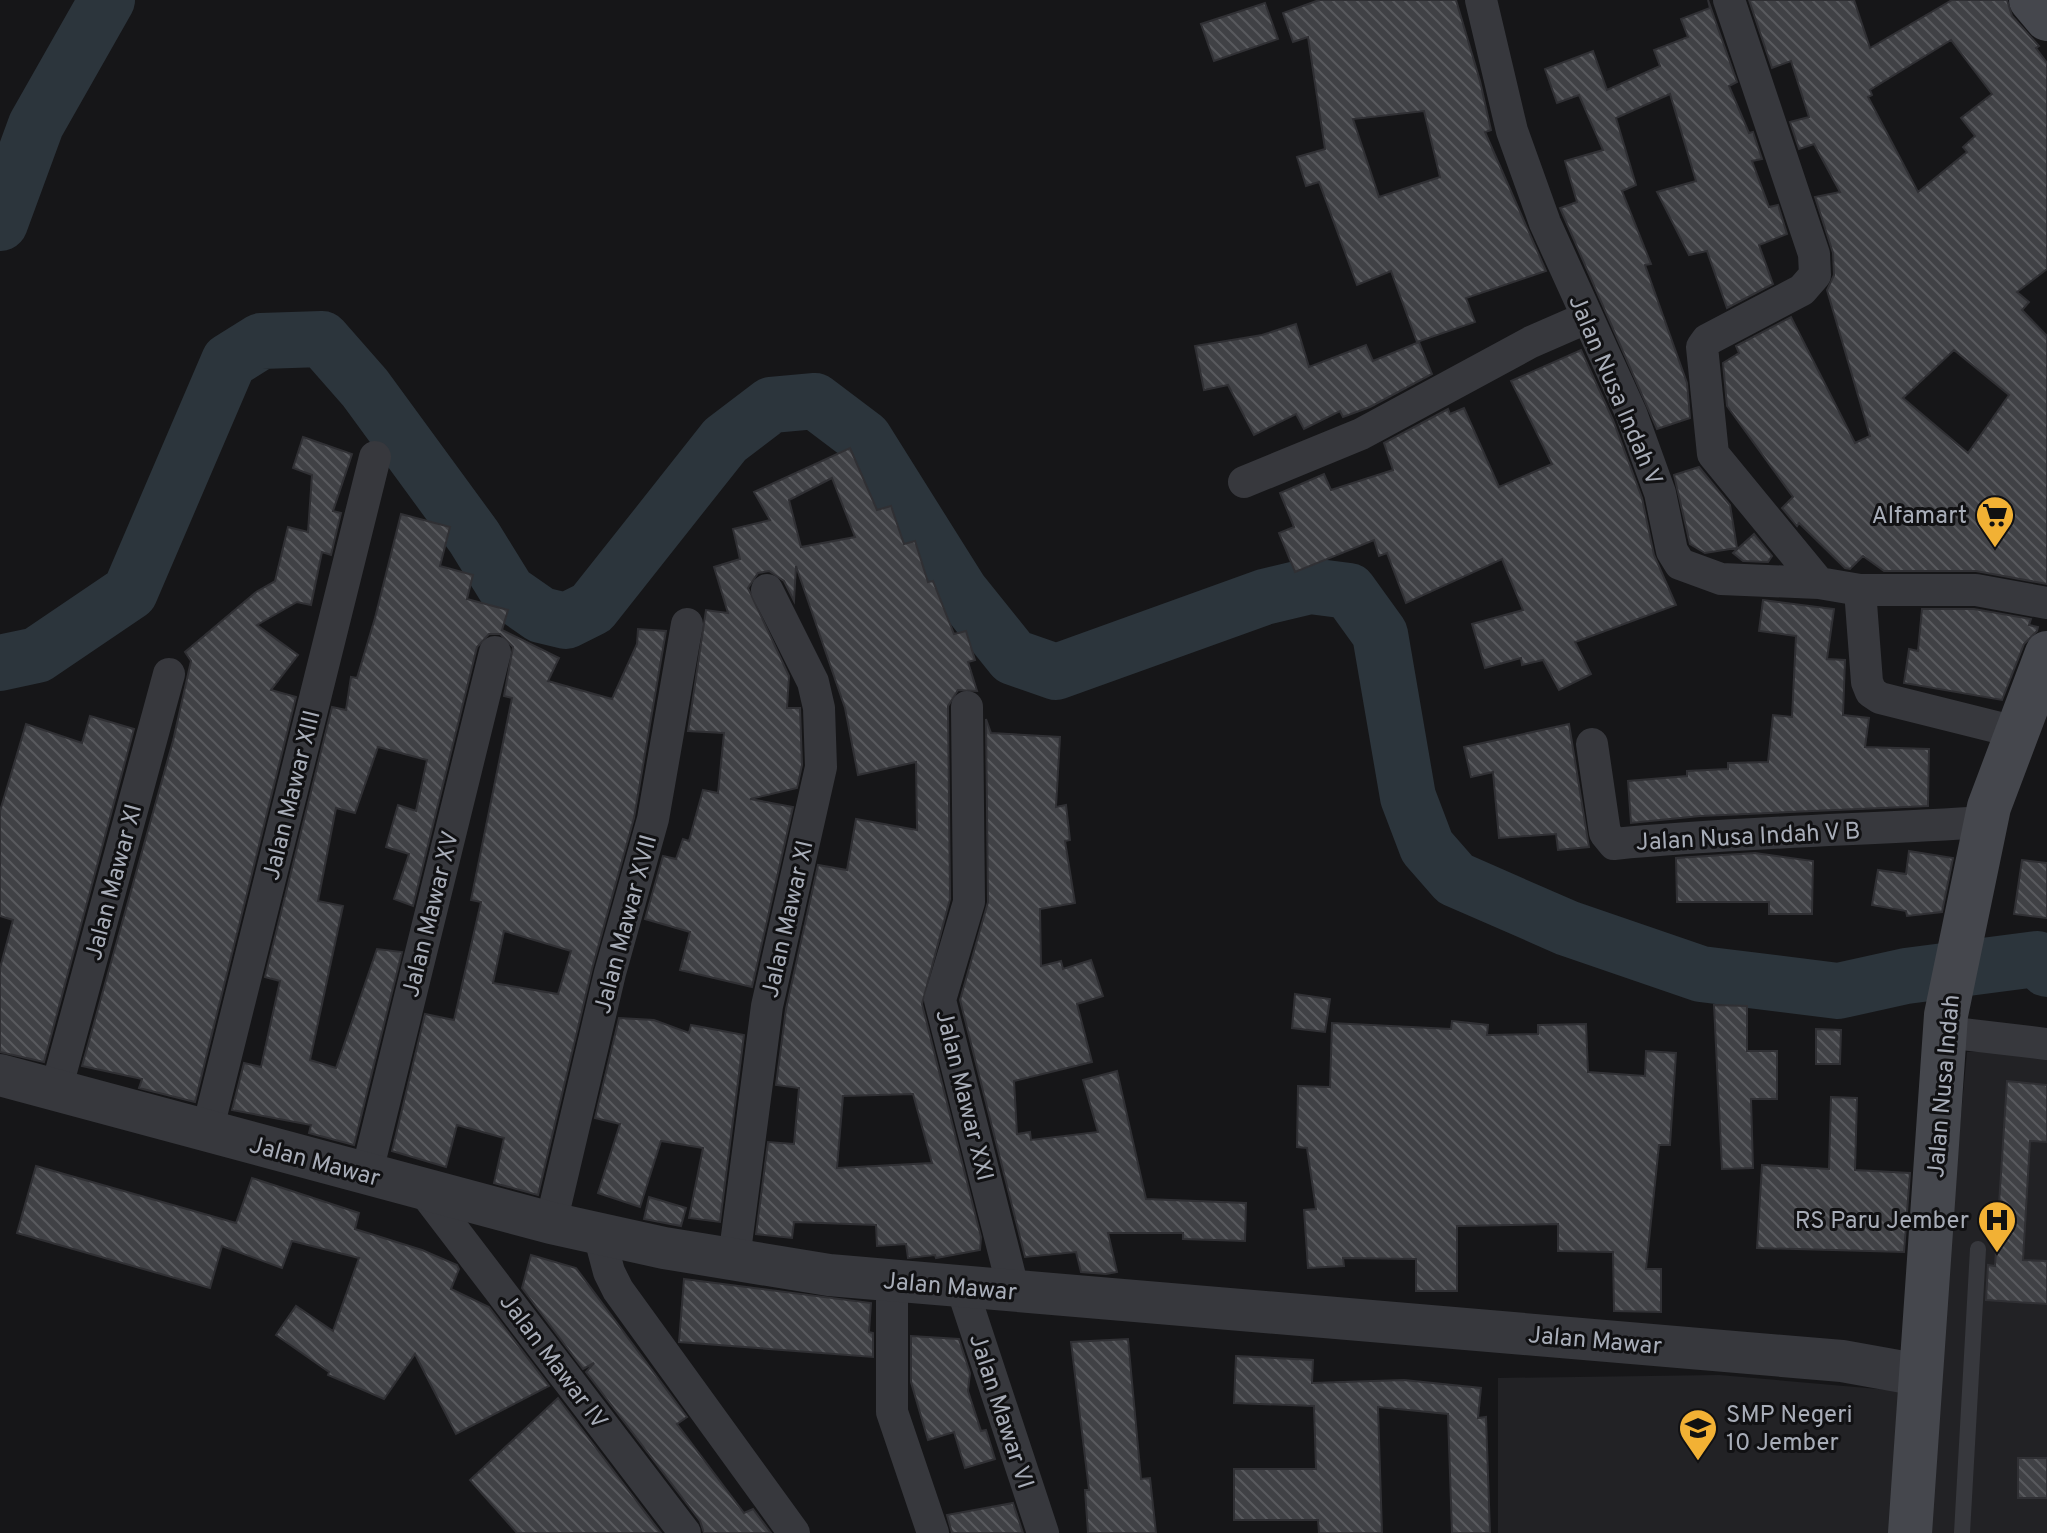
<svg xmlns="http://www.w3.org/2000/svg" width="2047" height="1533" viewBox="0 0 2047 1533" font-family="Overpass,sans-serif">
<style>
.built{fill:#222225}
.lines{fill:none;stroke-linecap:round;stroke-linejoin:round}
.river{stroke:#2c353c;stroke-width:56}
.building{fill:url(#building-back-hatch);stroke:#303034;stroke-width:2;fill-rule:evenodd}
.service{stroke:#37383d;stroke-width:16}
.minor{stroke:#37383d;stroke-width:32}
.tertiary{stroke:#37383d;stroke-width:42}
.secondary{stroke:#45474d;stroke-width:44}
.labels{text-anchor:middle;stroke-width:6;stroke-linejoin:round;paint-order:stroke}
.street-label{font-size:24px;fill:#a8adb8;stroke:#111113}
.poi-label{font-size:24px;fill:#a8adb8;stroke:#111113;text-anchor:end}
</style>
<defs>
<pattern id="building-back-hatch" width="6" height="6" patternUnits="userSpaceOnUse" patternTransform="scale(2)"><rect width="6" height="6" fill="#404145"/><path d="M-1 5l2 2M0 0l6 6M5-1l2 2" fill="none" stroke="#595a5e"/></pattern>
</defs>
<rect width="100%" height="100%" fill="#161618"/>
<path class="built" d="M2041,1050L2047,1055V1533H1927L1929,1453L1967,1052Z
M1719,1375L1901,1391L1894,1533H1498V1378Z"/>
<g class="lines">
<path class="river" d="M0,223L36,125L107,0
M0,663L37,655L130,592L229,361L261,341L322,339L365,388L474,537L508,592L541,615L566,621L592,608L725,440L771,405L815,401L864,438L960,591L1013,657L1056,672L1264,597L1310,586L1349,591L1380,634L1408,797L1427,847L1455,879L1567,928L1701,974L1838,991L1906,976L2037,959L2047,969"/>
</g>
<path class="building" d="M1319,0H1456L1480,81L1491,130L1485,132L1546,271L1466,298L1475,322L1417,342L1391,271L1357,285L1319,182L1306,186L1297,157L1325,149L1308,37L1293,42L1283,13ZM1424,111L1440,177L1379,197L1353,119Z
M1708,0L1737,82L1729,86L1749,133L1753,132L1762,159L1752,161L1769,207L1778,205L1787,234L1759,245L1773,284L1727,308L1707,251L1689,255L1657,192L1696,181L1670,94L1616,118L1636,185L1622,191L1651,264L1645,265L1687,383L1690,418L1657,429L1560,208L1577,202L1565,161L1603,150L1579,95L1557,103L1545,69L1593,51L1607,90L1660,66L1654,50L1688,37L1681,19L1710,8Z
M1749,0H1854L1870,48L1952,0H2007L2012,16L2039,46L2036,48L2047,63V269L2017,292L2029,302L2022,310L2047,336V584L1976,571H1884L1863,556L1850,569L1845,568L1799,523L1797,526L1782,508L1793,497L1727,406L1723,363L1739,353L1736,346L1791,317L1855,443L1870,436L1827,290L1834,275L1833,253L1815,197L1840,192L1814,144L1799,149L1790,122L1809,117L1791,61L1772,68ZM1951,40L1992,94L1961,118L1975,136L1963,147L1967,152L1918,192L1868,97L1872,95L1870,90ZM1954,350L2009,395L1968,453L1903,398Z
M1265,3L1278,39L1214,61L1201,24Z
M1296,324L1309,367L1366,345L1373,361L1419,342L1432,374L1370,407L1343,417L1340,411L1304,429L1296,414L1254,435L1228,385L1204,390L1195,346L1262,335Z
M1581,350L1613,420L1642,498L1654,555L1676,605L1575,642L1591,674L1559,690L1543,660L1522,665L1521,658L1485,668L1472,624L1523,610L1502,559L1406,603L1387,553L1379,556L1374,540L1295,572L1279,533L1294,527L1280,493L1324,474L1331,490L1393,470L1384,443L1448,409L1450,414L1464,408L1499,487L1552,464L1511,381Z
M303,437L352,454L333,511L341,513L331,555L322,552L311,605L297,602L257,625L298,655L271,690L296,697L195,1102L139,1088L142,1079L82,1066L173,741L191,661L185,652L256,592L275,581L288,527L308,532L312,475L293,468Z
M850,448L877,510L891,506L904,544L915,541L928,582L933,581L954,634L966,631L975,660L968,662L977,691L958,690L948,706L950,899L922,1004L981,1237L980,1250L936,1258L935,1255L908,1258L906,1244L877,1246L876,1225L794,1222L792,1238L756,1234L768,1142L794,1144L799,1088L776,1085L786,1009L818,865L847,870L856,819L917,830L916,762L858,775L845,708L796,566L794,601L784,581L769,571L758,573L748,588L789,676L787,708H800L802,765L797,788L750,799L793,807L752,987L680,970L690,932L645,919L663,856L676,859L683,839L689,841L703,790L718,793L724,733L688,731L706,610L728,613L714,567L740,559L733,529L770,520L754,492ZM832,478L855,537L801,547L789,500ZM913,1094L932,1163L837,1168L843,1096Z
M1699,467L1730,505L1737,548L1705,553L1690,544L1674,475Z
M401,514L450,527L440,566L473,575L467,599L508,610L502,630L559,658L548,681L612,699L637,644L638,629L666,631L634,818L592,969L538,1195L494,1183L504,1138L457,1125L446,1167L392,1151L425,1014L454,1020L481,902L471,900L512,698L504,696L513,647L500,634H489L477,647L413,906L394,899L409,854L386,847L398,805L416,811L427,760L378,747L355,813L336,808L318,901L343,906L310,1060L336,1068L377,949L402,952L354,1145L309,1133L311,1125L232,1110L244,1063L261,1067L280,981L265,977L332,707L346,710L351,677L357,678L375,618ZM504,931L571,951L558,994L493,983Z
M1754,534L1772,556L1768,562L1743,561L1733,553Z
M1763,600L1834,609L1827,659L1845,660L1843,715L1869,718L1865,747L1929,749L1928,806L1700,816L1631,823L1628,781L1687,776V771L1728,769V763L1768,762L1773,715L1792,717L1796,636L1759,631Z
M1922,609H1974L2031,619L2029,625L2038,627L2037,631L2024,644L2002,700L1904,683L1909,649L1918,651Z
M90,716L134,729L44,1062L0,1052V968L13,920L0,916V811L26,724L82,743Z
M986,719L991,733L1060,737L1056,807L1066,805L1070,840L1065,841L1075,903L1040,909L1041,966L1061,961L1063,969L1091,960L1103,996L1077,1004L1092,1062L1014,1081L1017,1134L1030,1132L1031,1140L1098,1132L1083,1080L1117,1071L1146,1199L1246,1203L1245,1241L1183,1239V1233H1108L1117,1272L1106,1274L1081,1272L1076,1252L1025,1257L960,1000L988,902Z
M1569,724L1589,847L1558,850L1556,834L1499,838L1493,772L1471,777L1464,747Z
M1909,851L1953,858L1942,912L1907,916L1906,911L1872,905L1878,870L1906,874Z
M1755,853L1813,861L1812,914H1769V902H1677L1676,858Z
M2022,860L2047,863V918L2014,914Z
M1295,994L1330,999L1325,1032L1292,1028Z
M1714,1005L1747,1006V1051H1777V1099H1751L1753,1168L1722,1169Z
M619,1018L654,1020L689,1033L691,1025L744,1035L720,1222L689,1218L703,1148L661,1141L640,1207L598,1193L620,1124L595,1118Z
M1452,1021L1488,1025L1487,1035L1538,1034V1025L1586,1024L1588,1072L1645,1076L1646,1051L1676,1053L1670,1145H1659L1646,1269H1661V1312L1614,1311L1613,1252L1558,1251V1224L1457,1226V1291H1416V1259L1343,1258L1344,1266L1308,1268L1304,1210L1316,1209L1307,1148L1297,1147L1298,1086L1330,1087L1332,1023L1451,1029Z
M1816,1029L1841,1030L1840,1064H1816Z
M2007,1081L2047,1085V1142L2030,1141L2023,1260L2047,1261V1304L1986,1300L1988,1265L1995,1266Z
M1831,1097L1857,1098L1855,1170L1910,1173L1904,1252L1757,1248L1762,1165L1829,1169Z
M36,1166L236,1223L252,1178L359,1213L355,1229L422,1250L457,1265L459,1269L451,1289L489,1307L549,1386L456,1434L415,1354L384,1399L328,1375L329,1372L276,1335L296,1306L333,1331L359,1258L292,1241L282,1268L222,1246L210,1288L17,1233Z
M649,1197L686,1208L681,1226L644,1219Z
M531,1255L576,1268L687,1417L677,1424L744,1513L753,1509L771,1533H704L700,1521L586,1372L594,1363L583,1369L522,1288Z
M684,1279L871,1303L869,1332L873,1333V1357L679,1342Z
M911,1336L959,1339L970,1373L968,1391L981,1431L986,1430L995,1459L965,1468L954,1432L928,1440L911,1382Z
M1128,1339L1141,1479L1150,1478L1156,1533H1088L1085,1490H1089L1071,1342Z
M1236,1356L1313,1360L1312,1383L1404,1380L1481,1388L1478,1418L1486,1417L1490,1533H1452L1448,1414L1378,1407L1382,1533H1319L1318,1520H1234V1469H1316L1314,1406L1234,1403Z
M558,1398L661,1533H517L470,1480Z
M2018,1458H2047V1498H2018Z
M1013,1503L1023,1533H952L947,1515Z"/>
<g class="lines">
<path class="service" d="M1962,1533L1978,1249"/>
<path class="minor" d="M1481,0L1512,131L1545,223L1631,413L1660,493L1672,551L1680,564L1721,579L1819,583L1860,590H1976L2047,603
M1729,0L1814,254L1815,275L1802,290L1707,340L1702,347L1713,454L1819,583
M1244,482L1361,434L1531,342L1586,318
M1860,590L1867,682L1871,692L1880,698L2016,732
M967,707L969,902L940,1000L1014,1292
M1592,744L1605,833L1614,844C1738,832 1862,830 1986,822
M1945,1032L2047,1044
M56,1090L169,674
M207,1132L375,457
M366,1176L495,652
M423,1190L685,1533
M551,1223L610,973L653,819L687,624
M599,1234L609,1272L618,1290L794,1533
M734,1259L767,1006L821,767L819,708L813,682L767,590
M892,1281V1412L933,1533
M962,1288L1043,1533"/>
<path class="tertiary" d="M0,1075L551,1223L664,1248L829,1275L1842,1361L1920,1375"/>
<path class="secondary" d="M2031,0L2047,19
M1910,1533L1946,1015L1989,807L2047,653"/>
</g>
<defs>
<symbol id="supermarket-pin" viewBox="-11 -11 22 30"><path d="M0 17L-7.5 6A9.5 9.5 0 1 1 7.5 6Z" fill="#f2b134" stroke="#111113"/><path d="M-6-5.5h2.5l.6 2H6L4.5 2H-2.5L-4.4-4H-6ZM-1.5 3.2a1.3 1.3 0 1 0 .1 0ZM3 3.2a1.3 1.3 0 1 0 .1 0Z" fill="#111"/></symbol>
<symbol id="hospital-pin" viewBox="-11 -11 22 30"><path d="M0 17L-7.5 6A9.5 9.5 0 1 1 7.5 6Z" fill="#f2b134" stroke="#111113"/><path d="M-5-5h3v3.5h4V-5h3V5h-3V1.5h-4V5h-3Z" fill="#111"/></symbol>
<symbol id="school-pin" viewBox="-11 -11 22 30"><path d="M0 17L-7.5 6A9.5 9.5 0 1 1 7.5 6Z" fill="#f2b134" stroke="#111113"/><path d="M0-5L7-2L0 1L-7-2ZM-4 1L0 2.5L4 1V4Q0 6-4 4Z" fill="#111"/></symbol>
</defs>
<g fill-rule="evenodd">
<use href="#supermarket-pin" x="1973" y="493" width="44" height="60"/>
<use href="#hospital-pin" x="1975" y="1198" width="44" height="60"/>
<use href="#school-pin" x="1676" y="1406" width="44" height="60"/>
</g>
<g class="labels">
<g class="street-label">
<text transform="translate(1616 390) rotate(67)" y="8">Jalan Nusa Indah V</text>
<text transform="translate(291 795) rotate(-76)" y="8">Jalan Mawar XIII</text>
<text transform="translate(1748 836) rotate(-3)" y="8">Jalan Nusa Indah V B</text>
<text transform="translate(113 882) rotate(-75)" y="8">Jalan Mawar XI</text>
<text transform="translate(430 914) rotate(-76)" y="8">Jalan Mawar XV</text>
<text transform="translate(787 919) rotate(-77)" y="8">Jalan Mawar XI</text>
<text transform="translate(625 924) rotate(-75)" y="8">Jalan Mawar XVII</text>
<text transform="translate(1943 1086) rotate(-85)" y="8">Jalan Nusa Indah</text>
<text transform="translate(965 1095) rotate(76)" y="8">Jalan Mawar XXI</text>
<text transform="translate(315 1161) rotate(15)" y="8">Jalan Mawar</text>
<text transform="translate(950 1286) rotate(5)" y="8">Jalan Mawar</text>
<text transform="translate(1595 1340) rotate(5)" y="8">Jalan Mawar</text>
<text transform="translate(554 1361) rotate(53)" y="8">Jalan Mawar IV</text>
<text transform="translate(1002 1411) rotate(72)" y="8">Jalan Mawar VI</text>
</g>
<g class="poi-label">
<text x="1967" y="523">Alfamart</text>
<text x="1969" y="1228">RS Paru Jember</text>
<text x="1726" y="1422" text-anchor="start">SMP Negeri<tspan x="1726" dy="28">10 Jember</tspan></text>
</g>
</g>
</svg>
